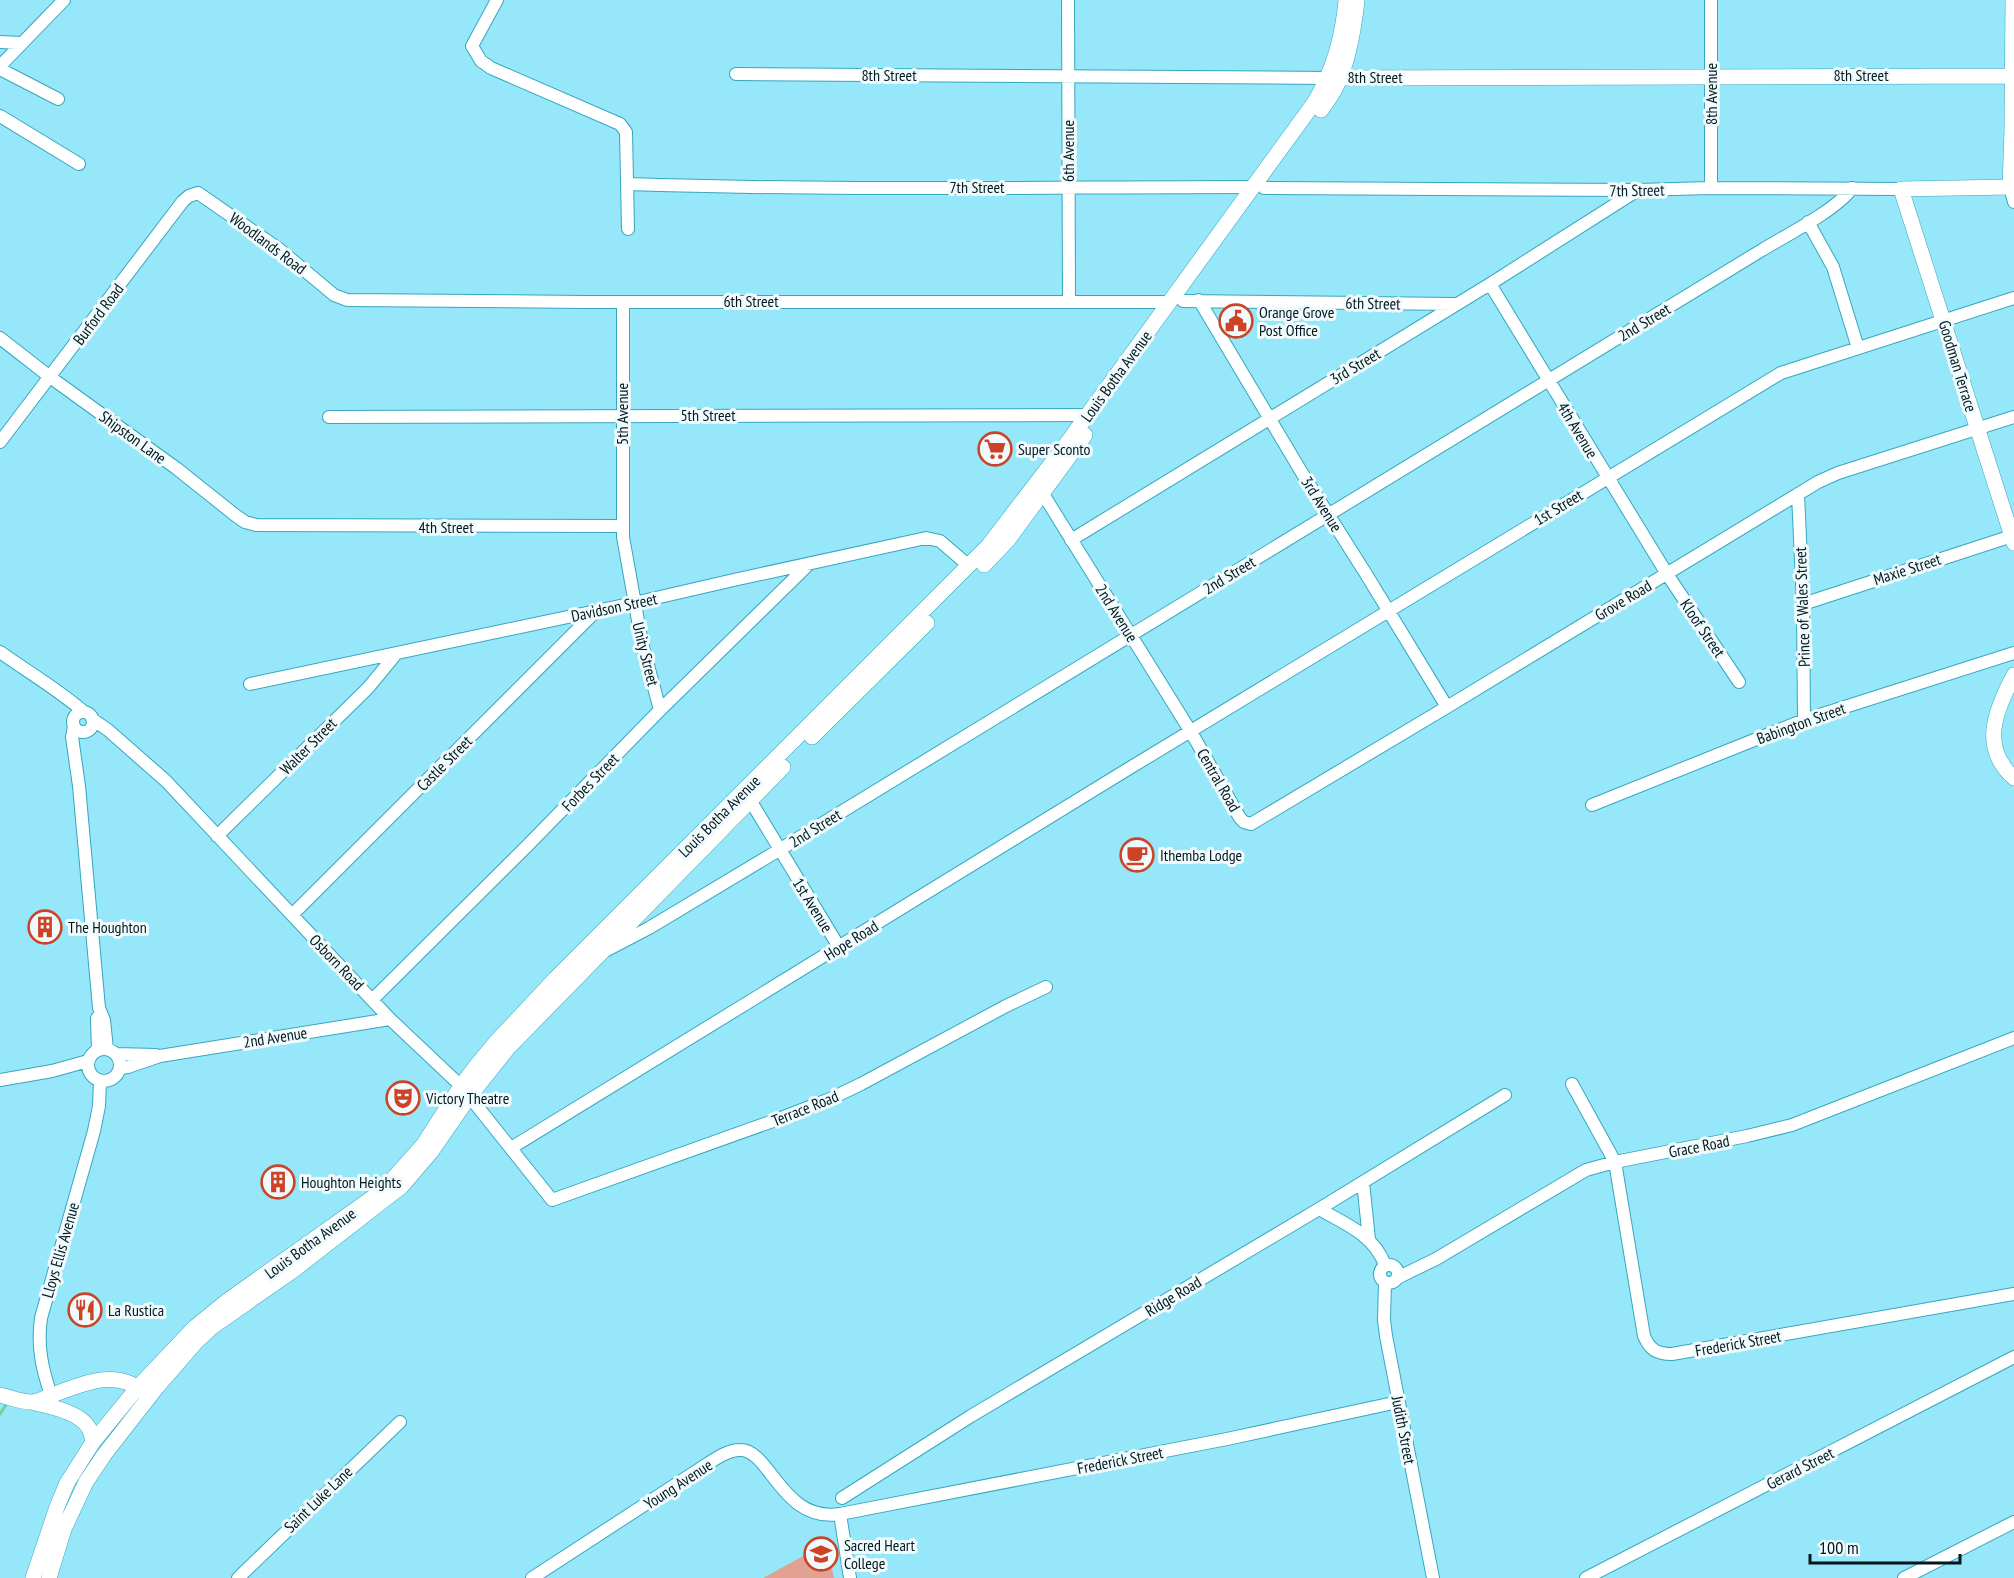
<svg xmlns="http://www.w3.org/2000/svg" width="2014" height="1578" viewBox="0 0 2014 1578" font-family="'PT Sans Narrow',sans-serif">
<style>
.green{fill:#e1a293}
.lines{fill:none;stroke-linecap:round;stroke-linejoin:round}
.stream{stroke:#75ce93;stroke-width:3}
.minor-casing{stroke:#36a7bd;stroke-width:14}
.major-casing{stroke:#36a7bd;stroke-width:16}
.minor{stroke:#fff;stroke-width:12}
.major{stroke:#fff;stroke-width:15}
.labels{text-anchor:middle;stroke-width:6;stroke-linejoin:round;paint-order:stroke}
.street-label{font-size:16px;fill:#02181d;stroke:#f1fbfd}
.poi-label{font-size:16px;fill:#02181d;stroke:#f1fbfd;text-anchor:start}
</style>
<rect width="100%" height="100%" fill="#96e7f9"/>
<path class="green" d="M827,1543L834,1578H763Z"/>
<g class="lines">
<path class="stream" d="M0,1414L6,1405"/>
<defs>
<path id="minor" d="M497,0L472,46L481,61L491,68L620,124L626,132L628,229
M1068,0L1069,302
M1711,0V188
M0,42L22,43
M0,66L64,0
M0,69L58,99
M736,74L1328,78
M0,116L79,164
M628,184C836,191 1045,187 1253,187
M2010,187L2014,202
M1264,188L1638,190L1711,188L1901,189
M1808,222L1833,267L1858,348
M1490,284L1667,574L1739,682
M1199,300L1302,473L1366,574L1447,707
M1183,301L1455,304
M623,302V537L642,643L660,710
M0,338L50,377L176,468L235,515L245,522L256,525L622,526
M329,417L1088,415
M0,442L183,201L189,196L198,193L279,249L334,295L347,300L585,302H1170
M1043,494L1191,732L1240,818L1244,822L1251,824L1447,707L1818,482L1838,473L2014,417
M1798,494L1803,604L1804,720
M1071,540L1490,284L1638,190
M1803,604L2012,536
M0,652C28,672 59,690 84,712
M250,684L634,603L738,579L926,538L940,541L969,566
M73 722a10 10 0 1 1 20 0a10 10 0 1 1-20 0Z
M92,719L108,730L166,781L390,1019L461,1086L552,1200L773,1121L830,1099L861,1084L1006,1006L1046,987
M74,726L72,737L79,786L99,1008L104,1020L107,1049
M750,800L839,947
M1592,805L1804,720L2014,653
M217,836L368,688L396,654
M292,915L596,611
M607,950L649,928L779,850L1762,250C1785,236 1838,209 1852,188
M373,999L528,845L660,710L807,566
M97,1018L98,1050
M88 1065a16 16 0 1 1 32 0a16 16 0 1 1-32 0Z
M116,1054L156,1055
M120,1068L128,1067L160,1056L390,1019
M0,1080L52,1071L88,1061
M1572,1084L1615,1162L1644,1336C1650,1350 1657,1354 1672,1354L2014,1294
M511,1148L1128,769L1781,373L2014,298
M1363,1182L1369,1239
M1319,1209C1346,1224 1374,1235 1385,1265
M1380 1274a9 9 0 1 1 18 0a9 9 0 1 1-18 0Z
M1397,1278L1436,1259L1586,1170L1615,1162L1747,1136L1792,1125L2014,1038
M1385,1282L1384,1320L1386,1336L1433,1578
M51,1395C42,1369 37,1346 41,1318L94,1131L99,1106L100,1081
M842,1498L971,1416L1319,1209L1505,1095
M840,1514L1227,1439L1398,1402
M238,1578L400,1422
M532,1578L698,1470C710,1463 725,1450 740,1450C770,1449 782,1523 840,1514L850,1578
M1586,1578L2014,1357
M1904,1578L2014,1522"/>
<path id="major" d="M2013,0L2012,129L2010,187L1901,189L2014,543
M1331,78L2014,76
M1321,110C1327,102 1333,94 1337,85C1349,60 1354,28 1357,0
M984,565L1008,540L1085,435
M2014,675C1996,709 1979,747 2014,778
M812,737L927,623
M0,1395C10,1397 23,1403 33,1402C40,1401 49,1396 55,1394C84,1383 119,1368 144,1393
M32,1402C49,1407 79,1411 89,1428C91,1432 92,1437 93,1442
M33,1578L57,1507L67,1483L93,1442L138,1387L195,1327L227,1301L383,1190L423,1145L461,1086L476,1066L495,1043L556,978L988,546L1070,439L1314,103C1333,72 1343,36 1346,0
M49,1578L64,1529L86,1482L104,1455L157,1387L196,1342L212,1327L295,1269L402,1186L431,1152L469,1097L508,1048L783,767"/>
</defs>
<use href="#minor" class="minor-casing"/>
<use href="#major" class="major-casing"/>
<use href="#minor" class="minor"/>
<use href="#major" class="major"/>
</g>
<defs>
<symbol id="civic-ring" viewBox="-11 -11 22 22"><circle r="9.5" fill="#f1fbfd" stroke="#cd4325" stroke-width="1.5"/><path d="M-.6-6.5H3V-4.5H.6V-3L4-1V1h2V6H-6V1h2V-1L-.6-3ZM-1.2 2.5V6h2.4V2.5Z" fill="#cd4325"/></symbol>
<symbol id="supermarket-ring" viewBox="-11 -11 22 22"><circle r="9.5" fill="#f1fbfd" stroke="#cd4325" stroke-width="1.5"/><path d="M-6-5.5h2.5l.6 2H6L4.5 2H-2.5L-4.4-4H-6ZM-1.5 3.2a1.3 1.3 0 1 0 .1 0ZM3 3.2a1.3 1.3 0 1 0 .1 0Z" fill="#cd4325"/></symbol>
<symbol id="cafe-ring" viewBox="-11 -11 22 22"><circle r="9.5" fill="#f1fbfd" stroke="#cd4325" stroke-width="1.5"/><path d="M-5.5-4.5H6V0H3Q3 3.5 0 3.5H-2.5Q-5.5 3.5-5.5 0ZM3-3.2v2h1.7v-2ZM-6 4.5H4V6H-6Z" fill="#cd4325"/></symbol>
<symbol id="building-ring" viewBox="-11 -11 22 22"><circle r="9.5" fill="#f1fbfd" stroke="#cd4325" stroke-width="1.5"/><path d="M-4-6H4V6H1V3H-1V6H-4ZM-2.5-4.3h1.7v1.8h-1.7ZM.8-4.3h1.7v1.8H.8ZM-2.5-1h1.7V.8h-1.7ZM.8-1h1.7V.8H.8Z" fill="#cd4325"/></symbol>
<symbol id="theatre-ring" viewBox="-11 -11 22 22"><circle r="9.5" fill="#f1fbfd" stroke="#cd4325" stroke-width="1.5"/><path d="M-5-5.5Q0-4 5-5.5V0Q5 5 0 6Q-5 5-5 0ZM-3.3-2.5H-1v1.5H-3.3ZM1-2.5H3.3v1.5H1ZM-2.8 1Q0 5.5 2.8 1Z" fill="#cd4325"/></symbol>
<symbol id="restaurant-ring" viewBox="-11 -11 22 22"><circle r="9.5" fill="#f1fbfd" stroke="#cd4325" stroke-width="1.5"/><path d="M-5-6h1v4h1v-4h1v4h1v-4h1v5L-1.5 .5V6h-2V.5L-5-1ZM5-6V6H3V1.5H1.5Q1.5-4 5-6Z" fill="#cd4325"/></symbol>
<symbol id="school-ring" viewBox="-11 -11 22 22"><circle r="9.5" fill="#f1fbfd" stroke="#cd4325" stroke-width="1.5"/><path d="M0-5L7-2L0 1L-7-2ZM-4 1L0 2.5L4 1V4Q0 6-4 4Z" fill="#cd4325"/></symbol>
</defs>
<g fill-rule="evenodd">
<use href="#civic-ring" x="1217" y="302" width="38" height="38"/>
<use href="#supermarket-ring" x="976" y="430" width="38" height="38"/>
<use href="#cafe-ring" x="1118" y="836" width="38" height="38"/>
<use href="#building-ring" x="26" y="908" width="38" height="38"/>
<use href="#theatre-ring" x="384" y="1079" width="38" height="38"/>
<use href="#building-ring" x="259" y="1163" width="38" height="38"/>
<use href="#restaurant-ring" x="66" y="1291" width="38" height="38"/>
<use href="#school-ring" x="802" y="1535" width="38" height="38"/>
</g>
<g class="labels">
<g class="street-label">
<text x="889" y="81">8th Street</text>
<text x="1861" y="81">8th Street</text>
<text x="1375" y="83">8th Street</text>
<text transform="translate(1711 94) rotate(-90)" y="6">8th Avenue</text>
<text transform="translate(1068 151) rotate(-90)" y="6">6th Avenue</text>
<text x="977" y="193">7th Street</text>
<text transform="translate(1637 190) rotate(-1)" y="6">7th Street</text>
<text transform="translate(268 243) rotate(37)" y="6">Woodlands Road</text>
<text x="751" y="307">6th Street</text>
<text transform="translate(1373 303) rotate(1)" y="6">6th Street</text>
<text transform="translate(98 314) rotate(-53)" y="6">Burford Road</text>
<text transform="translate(1644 322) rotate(-31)" y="6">2nd Street</text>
<text transform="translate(1355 366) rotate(-31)" y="6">3rd Street</text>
<text transform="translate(1958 366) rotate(73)" y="6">Goodman Terrace</text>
<text transform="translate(1116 376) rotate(-54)" y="6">Louis Botha Avenue</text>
<text transform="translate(622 414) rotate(-90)" y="6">5th Avenue</text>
<text x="708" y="421">5th Street</text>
<text transform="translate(1578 430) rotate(59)" y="6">4th Avenue</text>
<text transform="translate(133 437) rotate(36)" y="6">Shipston Lane</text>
<text transform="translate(1322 504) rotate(58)" y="6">3rd Avenue</text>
<text transform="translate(1558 507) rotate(-31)" y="6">1st Street</text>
<text x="446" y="533">4th Street</text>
<text transform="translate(1907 569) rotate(-18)" y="6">Maxie Street</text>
<text transform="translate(1229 575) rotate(-31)" y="6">2nd Street</text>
<text transform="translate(1623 600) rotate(-31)" y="6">Grove Road</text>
<text transform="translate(614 607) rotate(-12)" y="6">Davidson Street</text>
<text transform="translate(1802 607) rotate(-92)" y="6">Prince of Wales Street</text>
<text transform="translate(1117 613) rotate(58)" y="6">2nd Avenue</text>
<text transform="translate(1703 628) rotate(56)" y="6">Kloof Street</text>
<text transform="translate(646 654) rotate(76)" y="6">Unity Street</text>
<text transform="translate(1801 723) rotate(-20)" y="6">Babington Street</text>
<text transform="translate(308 746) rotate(-45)" y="6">Walter Street</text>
<text transform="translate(444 763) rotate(-45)" y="6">Castle Street</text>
<text transform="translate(1219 780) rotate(60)" y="6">Central Road</text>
<text transform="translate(590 782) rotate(-46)" y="6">Forbes Street</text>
<text transform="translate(719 816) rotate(-45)" y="6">Louis Botha Avenue</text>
<text transform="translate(815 828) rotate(-32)" y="6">2nd Street</text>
<text transform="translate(813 905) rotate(58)" y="6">1st Avenue</text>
<text transform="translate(851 940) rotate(-32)" y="6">Hope Road</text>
<text transform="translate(337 962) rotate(46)" y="6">Osborn Road</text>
<text transform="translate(275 1037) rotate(-9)" y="6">2nd Avenue</text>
<text transform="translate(805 1108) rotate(-22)" y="6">Terrace Road</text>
<text transform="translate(1699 1146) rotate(-11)" y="6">Grace Road</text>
<text transform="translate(310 1243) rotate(-36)" y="6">Louis Botha Avenue</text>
<text transform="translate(60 1250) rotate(-74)" y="6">Lloys Ellis Avenue</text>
<text transform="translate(1173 1296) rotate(-31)" y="6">Ridge Road</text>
<text transform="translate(1738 1343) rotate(-10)" y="6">Frederick Street</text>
<text transform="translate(1404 1430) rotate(79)" y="6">Judith Street</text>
<text transform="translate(1120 1460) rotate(-11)" y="6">Frederick Street</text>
<text transform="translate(1800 1468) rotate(-27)" y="6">Gerard Street</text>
<text transform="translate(678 1484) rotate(-33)" y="6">Young Avenue</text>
<text transform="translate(318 1499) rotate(-44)" y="6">Saint Luke Lane</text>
</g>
<g class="poi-label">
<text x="1259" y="318">Orange Grove<tspan x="1259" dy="18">Post Office</tspan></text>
<text x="1018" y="455">Super Sconto</text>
<text x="1160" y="861">Ithemba Lodge</text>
<text x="68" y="933">The Houghton</text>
<text x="426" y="1104">Victory Theatre</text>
<text x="301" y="1188">Houghton Heights</text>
<text x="108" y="1316">La Rustica</text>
<text x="844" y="1551">Sacred Heart<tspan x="844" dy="18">College</tspan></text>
</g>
</g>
<path d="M1810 1554v9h150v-9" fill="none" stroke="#02181d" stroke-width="3"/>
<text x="1819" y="1554" font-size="18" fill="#02181d" stroke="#f1fbfd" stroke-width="4.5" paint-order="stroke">100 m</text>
</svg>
